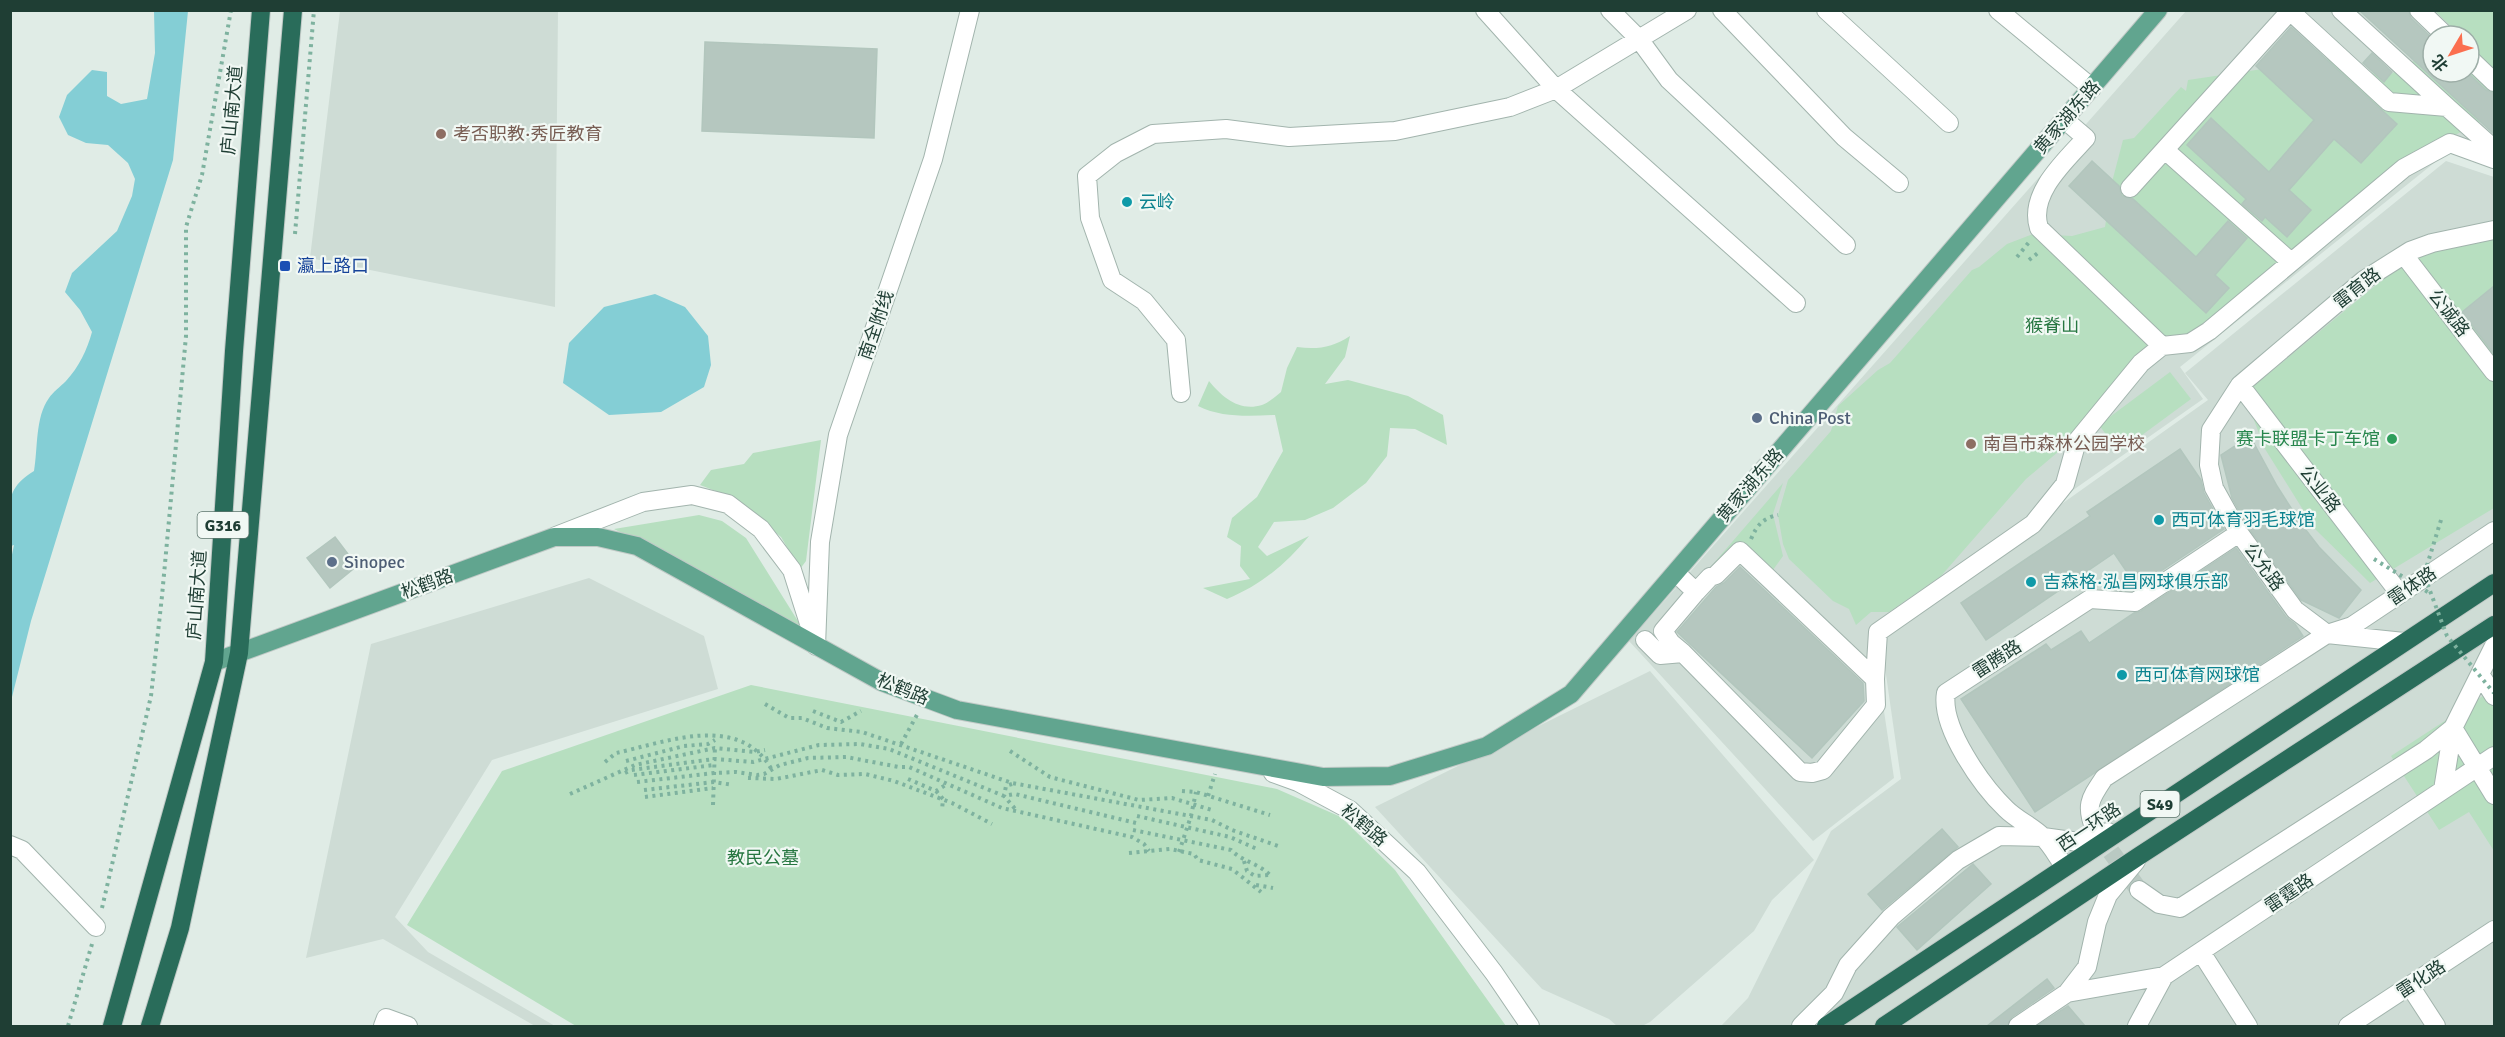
<svg xmlns="http://www.w3.org/2000/svg" width="2505" height="1037" viewBox="0 0 2505 1037" font-family="Signika,'Noto Sans SC',sans-serif">
<style>
.built{fill:#cedcd5;fill-rule:evenodd}
.green{fill:#b7dfc0}
.water{fill:#84ced5}
.building{fill:#b5c7bf;stroke:#b2c6bd;stroke-width:1.5}
.lines{fill:none;stroke-linecap:round;stroke-linejoin:round}
.minor-tunnel{stroke:#b9c9c2;stroke-width:18;stroke-dasharray:18 9;stroke-linecap:butt}
.minor-casing{stroke:#a2b4ad;stroke-width:20}
.major-casing{stroke:#c0c9c6;stroke-width:20}
.highway-casing{stroke:#c0c9c6;stroke-width:20}
.path{stroke:#7eb29f;stroke-width:4;stroke-dasharray:3 4.5;stroke-linecap:butt}
.minor{stroke:#fff;stroke-width:18}
.major{stroke:#61a58f;stroke-width:18}
.highway{stroke:#296c5a;stroke-width:18}
.path-bridge{stroke:#7eb29f;stroke-width:4;stroke-dasharray:3 4.5;stroke-linecap:butt}
.education-dot{fill:#8d6e63;stroke:#f1f8f4;stroke-width:2}
.culture-dot{fill:#0f9aa8;stroke:#f1f8f4;stroke-width:2}
.transit-dot{fill:#1a4fb4;stroke:#f1f8f4;stroke-width:2}
.service-dot{fill:#5c6f8a;stroke:#f1f8f4;stroke-width:2}
.leisure-dot{fill:#2e9e5b;stroke:#f1f8f4;stroke-width:2}
.labels{text-anchor:middle;stroke-width:4.5;stroke-linejoin:round;paint-order:stroke}
.shield{fill:#f1f8f4;stroke:#5e766e;stroke-width:1.5}
.shield-label{font-size:16px;font-weight:bold;fill:#1f3e34}
.street-label{font-size:18px;fill:#1f3e34;stroke:#f1f8f4}
.education-label{font-size:18px;fill:#785e54;stroke:#f1f8f4;text-anchor:start}
.culture-label{font-size:18px;fill:#0d838f;stroke:#f1f8f4;text-anchor:start}
.transit-label{font-size:18px;fill:#164399;stroke:#f1f8f4;text-anchor:start}
.park-label{font-size:18px;fill:#277741;stroke:#f1f8f4}
.service-label{font-size:18px;fill:#4e5e75;stroke:#f1f8f4;text-anchor:start}
.leisure-label{font-size:18px;fill:#27864d;stroke:#f1f8f4;text-anchor:end}
</style>
<rect width="100%" height="100%" fill="#e0ece6"/>
<path class="built" d="M340,11H558L555,307L310,258Z
M2186,11H2494V168L2449,151L2180,367L2203,399L1872,631L1894,778L1813,841L1629,641ZM2433,36H2469V72H2433Z
M2446,161L2494,177V1026H1721L1748,998L1831,831L1901,779L1880,633L2208,400L2185,373Z
M589,578L704,636L718,689L492,760L395,917L428,952L555,1026H535L383,939L306,958L371,644Z
M1650,671L1814,860L1772,900L1754,931L1650,1022L1642,1026H1617L1609,1019L1542,989L1375,807Z"/>
<path class="green" d="M2435,11H2494V119L2484,120L2403,162L2209,321L2117,388L2058,452L2026,479L1941,576L1889,612H1871L1856,625L1849,609L1833,601L1789,559L1783,544L1778,515L1788,480L1831,431L1838,406L1878,370L1890,363L1972,270L1979,267L2007,244L2033,234L2072,236L2105,227L2112,182L2123,140L2134,138L2181,87L2186,91L2188,80L2338,58L2384,78L2433,50V72H2469V36H2461Z
M2494,224V508L2370,583L2315,529L2265,449L2244,394L2428,242Z
M1350,336L1345,357L1325,384L1348,380L1408,396L1443,415L1447,445L1415,429L1390,428L1387,456L1366,483L1333,508L1305,520L1274,522L1258,547L1267,556L1309,536C1286,564 1261,585 1227,599L1203,588L1250,579L1240,566L1241,546L1227,537L1232,518L1257,497L1283,451L1275,415C1249,416 1222,418 1198,406L1209,381C1222,397 1239,412 1262,405C1268,403 1276,396 1281,392L1287,368L1297,347C1318,350 1333,347 1350,336Z
M2170,372L2191,399L2119,452L2099,425Z
M821,440L806,561L800,569L781,537L736,499L700,485L711,470L744,464L753,453Z
M1783,483L1773,514L1783,556L1770,574L1740,546L1707,571Z
M699,515L722,521L746,538L801,626L614,529Z
M751,685L1277,789L1341,817L1395,870L1506,1026H576L407,925L502,771Z
M2486,694L2494,707V851L2469,812L2439,830L2391,756Z"/>
<path class="water" d="M154,11H188L173,160L31,621L11,701L10,564L14,545L11,546C10,511 1,491 34,471C38,449 35,417 49,398C53,392 60,387 66,381C79,367 87,350 92,332L80,310L65,292L72,273L117,231L132,196L135,179L128,163L108,145L86,143L68,135L59,117L67,95L92,70L107,72V96L121,104L147,99L155,53Z
M655,294L685,307L708,336L711,365L704,387L661,412L609,415L563,383L569,343L604,307Z"/>
<path class="building" d="M2359,10H2408L2411,18L2433,39V72H2467L2486,90L2494,93V134Z
M2291,27L2397,124L2361,163L2334,139L2289,190L2311,210L2287,237L2265,217L2262,221L2242,204L2246,199L2187,145L2211,118L2269,172L2314,120L2256,66Z
M705,42L877,49L874,138L702,131Z
M2372,53L2392,72L2384,82L2363,63Z
M2092,161L2119,186L2122,196L2133,199L2196,257L2228,221L2247,238L2215,275L2229,288L2206,313L2069,186Z
M2494,286V354L2462,312Z
M2250,436L2277,486L2302,525L2319,547L2361,590L2339,618L2301,600L2248,527L2232,498L2221,455Z
M2180,449L2201,480L2204,493L2224,529L2137,587L2114,553L1986,640L1961,603L2090,516L2087,512Z
M335,537L357,566L330,588L307,558Z
M2236,548L2286,617L2295,624L2303,636L2035,812L1961,699L2046,644L2051,650L2081,631L2089,643L2134,613L2141,611Z
M1740,567L1863,683L1864,701L1812,758L1677,632L1716,587L1724,583Z
M1942,829L1958,847L1882,910L1868,894Z
M1973,864L1991,884L1917,950L1897,927Z
M2047,979L2054,988L2012,1017L2007,1026H1987Z
M2068,1006L2085,1026H2037Z"/>
<g class="lines">
<path class="minor-tunnel" d="M2095,830L2139,890"/>
<defs>
<path id="minor" d="M1485,10L1556,89L1687,10
M1610,10L1639,39L1669,80L1846,245
M1722,10L1844,137L1899,183
M1826,10L1949,123
M1998,10L2092,88
M2341,10L2447,107
M2419,10L2446,36
M2290,11L2389,102L2447,107L2494,149
M2469,58L2494,82
M2065,120L2086,138C2065,161 2028,194 2039,228L2162,346
M2165,150L2291,262
M2130,188L2291,10
M2404,255L2494,372
M2240,385L2400,594
M1181,393L1176,340L1144,301L1112,280L1090,218L1087,176L1116,153L1153,134L1226,129L1289,137L1395,131L1510,107L1556,89L1796,303
M556,536L643,502L692,495L728,504L761,529L792,570L812,633
M1676,573L1696,592L1663,631L1671,643L1683,653
M1696,592L1710,577L1716,575L1740,551L1875,679
M1645,640L1660,655L1683,653L1800,772L1812,773L1823,770L1876,705L1875,679L1878,632L2033,524L2065,484L2077,441L2141,363L2162,346L2190,343L2209,331L2404,168L2450,143L2494,159
M2404,642L2327,634L2295,610L2239,533L2214,488L2209,465L2211,430L2240,385L2364,280L2410,251L2432,243L2494,230
M816,646L820,542L838,435L933,159L970,10
M2480,674L2494,696
M2453,728L2494,795
M1273,773L1298,782L1350,810L1417,872L1494,973L1530,1026
M2443,790L2494,756
M2095,830C2085,805 2090,799 2104,778L2327,634L2352,626L2494,531
M10,845L22,850L96,927
M2065,867C2058,858 2052,846 2043,837C2032,826 2017,820 2006,809C1982,786 1940,727 1946,693L2090,599L2135,602L2239,533
M2139,890L2159,904L2180,908L2426,750L2453,728L2494,646
M2201,952L2248,1026
M2410,986L2436,1026
M2067,993L2164,976L2443,790L2453,728
M383,1026L386,1018L408,1026
M1801,1026L1834,993L1848,965L1891,917L1958,860L1999,836L2043,837L2079,842L2108,832
M2018,1026L2067,993L2087,967L2097,922L2108,895L2136,861
M2137,1026L2164,976
M2348,1026L2494,930"/>
<path id="major" d="M214,662L554,537H598L637,546L882,682L957,710L1323,777L1390,776L1487,746L1571,694L2158,10"/>
<path id="highway" d="M112,1026L214,662L234,351L261,10
M150,1026L180,928L239,653L293,10
M1826,1026L2494,583
M1884,1026L2139,856L2494,625"/>
</defs>
<use href="#minor" class="minor-casing"/>
<use href="#major" class="major-casing"/>
<use href="#highway" class="highway-casing"/>
<path class="path" d="M295,234L314,10
M2017,257L2030,241
M2029,260L2039,252
M1751,539C1757,525 1763,518 1778,515
M765,704L789,718H802L827,728L862,732L1012,783L1212,820L1232,830L1281,847
M813,711L841,722L861,711
M901,744L918,713
M1010,751L1050,777L1139,800L1172,798L1212,810
M626,761L684,746L708,744L715,740
M605,762L616,753C667,742 739,712 772,770
M625,773L631,770L714,759L753,762L819,745L860,744L889,749L1004,796L1015,794L1136,823
M634,775L714,765
M748,778L776,779L822,770L838,775L865,774L894,781L952,803L992,824
M908,779L936,791L947,784
M637,782L714,773L736,772L757,775L764,774L780,765L808,758L846,757L899,767H909L1002,808L1132,837L1144,844L1149,851
M1012,784L1006,786L1004,796L1017,811
M644,790L714,782L733,785
M936,791L943,799L942,810
M1182,791L1196,792L1270,815
M570,794L635,765L715,748L755,752L765,750
M1208,796L1215,774
M645,797L713,788
M713,805L715,746
M1137,816L1230,837L1257,849
M1133,830L1231,850C1243,862 1258,863 1270,875
M1179,852L1191,816L1196,792
M1129,853L1170,849L1194,854L1198,860L1232,869L1261,892
M1244,861L1247,871L1255,876L1270,875
M1256,885L1273,888
M102,908L151,696L162,596L186,336V227L202,175L231,10
M68,1026L92,944"/>
<use href="#minor" class="minor"/>
<use href="#major" class="major"/>
<use href="#highway" class="highway"/>
<path class="path-bridge" d="M2441,520L2424,575L2447,636L2494,693
M2374,559L2431,594"/>
</g>
<g class="education-dot">
<circle cx="441" cy="134" r="6"/>
<circle cx="1971" cy="444" r="6"/>
</g>
<g class="culture-dot">
<circle cx="1127" cy="202" r="6"/>
<circle cx="2159" cy="520" r="6"/>
<circle cx="2031" cy="582" r="6"/>
<circle cx="2122" cy="675" r="6"/>
</g>
<rect class="transit-dot" x="279" y="260" width="12" height="12" rx="3"/>
<g class="service-dot">
<circle cx="1757" cy="418" r="6"/>
<circle cx="332" cy="562" r="6"/>
</g>
<circle class="leisure-dot" cx="2392" cy="439" r="6"/>
<g class="labels">
<g class="shield">
<rect x="197.5" y="512" width="51" height="26" rx="4.5"/>
<rect x="2140.5" y="791" width="39" height="26" rx="4.5"/>
</g>
<g class="shield-label">
<text x="223" y="531">G316</text>
<text x="2160" y="810">S49</text>
</g>
<g class="street-label">
<text transform="translate(232 110) rotate(-85)" y="6">庐山南大道</text>
<text transform="translate(2067 117) rotate(-49)" y="6">黄家湖东路</text>
<text transform="translate(2357 288) rotate(-38)" y="6">雷育路</text>
<text transform="translate(2449 313) rotate(52)" y="6">公诚路</text>
<text transform="translate(876 325) rotate(-71)" y="6">南全附线</text>
<text transform="translate(1750 485) rotate(-49)" y="6">黄家湖东路</text>
<text transform="translate(2320 489) rotate(52)" y="6">公业路</text>
<text transform="translate(2264 567) rotate(54)" y="6">公允路</text>
<text transform="translate(427 584) rotate(-20)" y="6">松鹤路</text>
<text transform="translate(2412 586) rotate(-34)" y="6">雷体路</text>
<text transform="translate(197 595) rotate(-86)" y="6">庐山南大道</text>
<text transform="translate(1997 659) rotate(-33)" y="6">雷腾路</text>
<text transform="translate(903 689) rotate(22)" y="6">松鹤路</text>
<text transform="translate(1364 825) rotate(40)" y="6">松鹤路</text>
<text transform="translate(2089 827) rotate(-34)" y="6">西一环路</text>
<text transform="translate(2289 893) rotate(-34)" y="6">雷霆路</text>
<text transform="translate(2421 979) rotate(-33)" y="6">雷化路</text>
</g>
<g class="education-label">
<text x="453" y="140">考否职教·秀匠教育</text>
<text x="1983" y="450">南昌市森林公园学校</text>
</g>
<g class="culture-label">
<text x="1139" y="208">云岭</text>
<text x="2171" y="526">西可体育羽毛球馆</text>
<text x="2043" y="588">吉森格·泓昌网球俱乐部</text>
<text x="2134" y="681">西可体育网球馆</text>
</g>
<g class="transit-label">
<text x="297" y="272">瀛上路口</text>
</g>
<g class="park-label">
<text x="2052" y="332">猴脊山</text>
<text x="763" y="864">教民公墓</text>
</g>
<g class="service-label">
<text x="1769" y="424">China Post</text>
<text x="344" y="568">Sinopec</text>
</g>
<g class="leisure-label">
<text x="2380" y="445">赛卡联盟卡丁车馆</text>
</g>
</g>
<rect width="2505" height="1037" fill="none" stroke="#1f3e34" stroke-width="24"/>
<g transform="translate(2451 54) rotate(231)"><circle r="28" fill="#f1f8f4" stroke="#9daea7" stroke-width="1.5"/>
<path d="M0-4.5L10 22L0 15L-10 22Z" fill="#fb6f4f"/>
<text y="-9" font-size="16" font-weight="bold" text-anchor="middle" fill="#1f3e34">北</text>
</g>
</svg>
